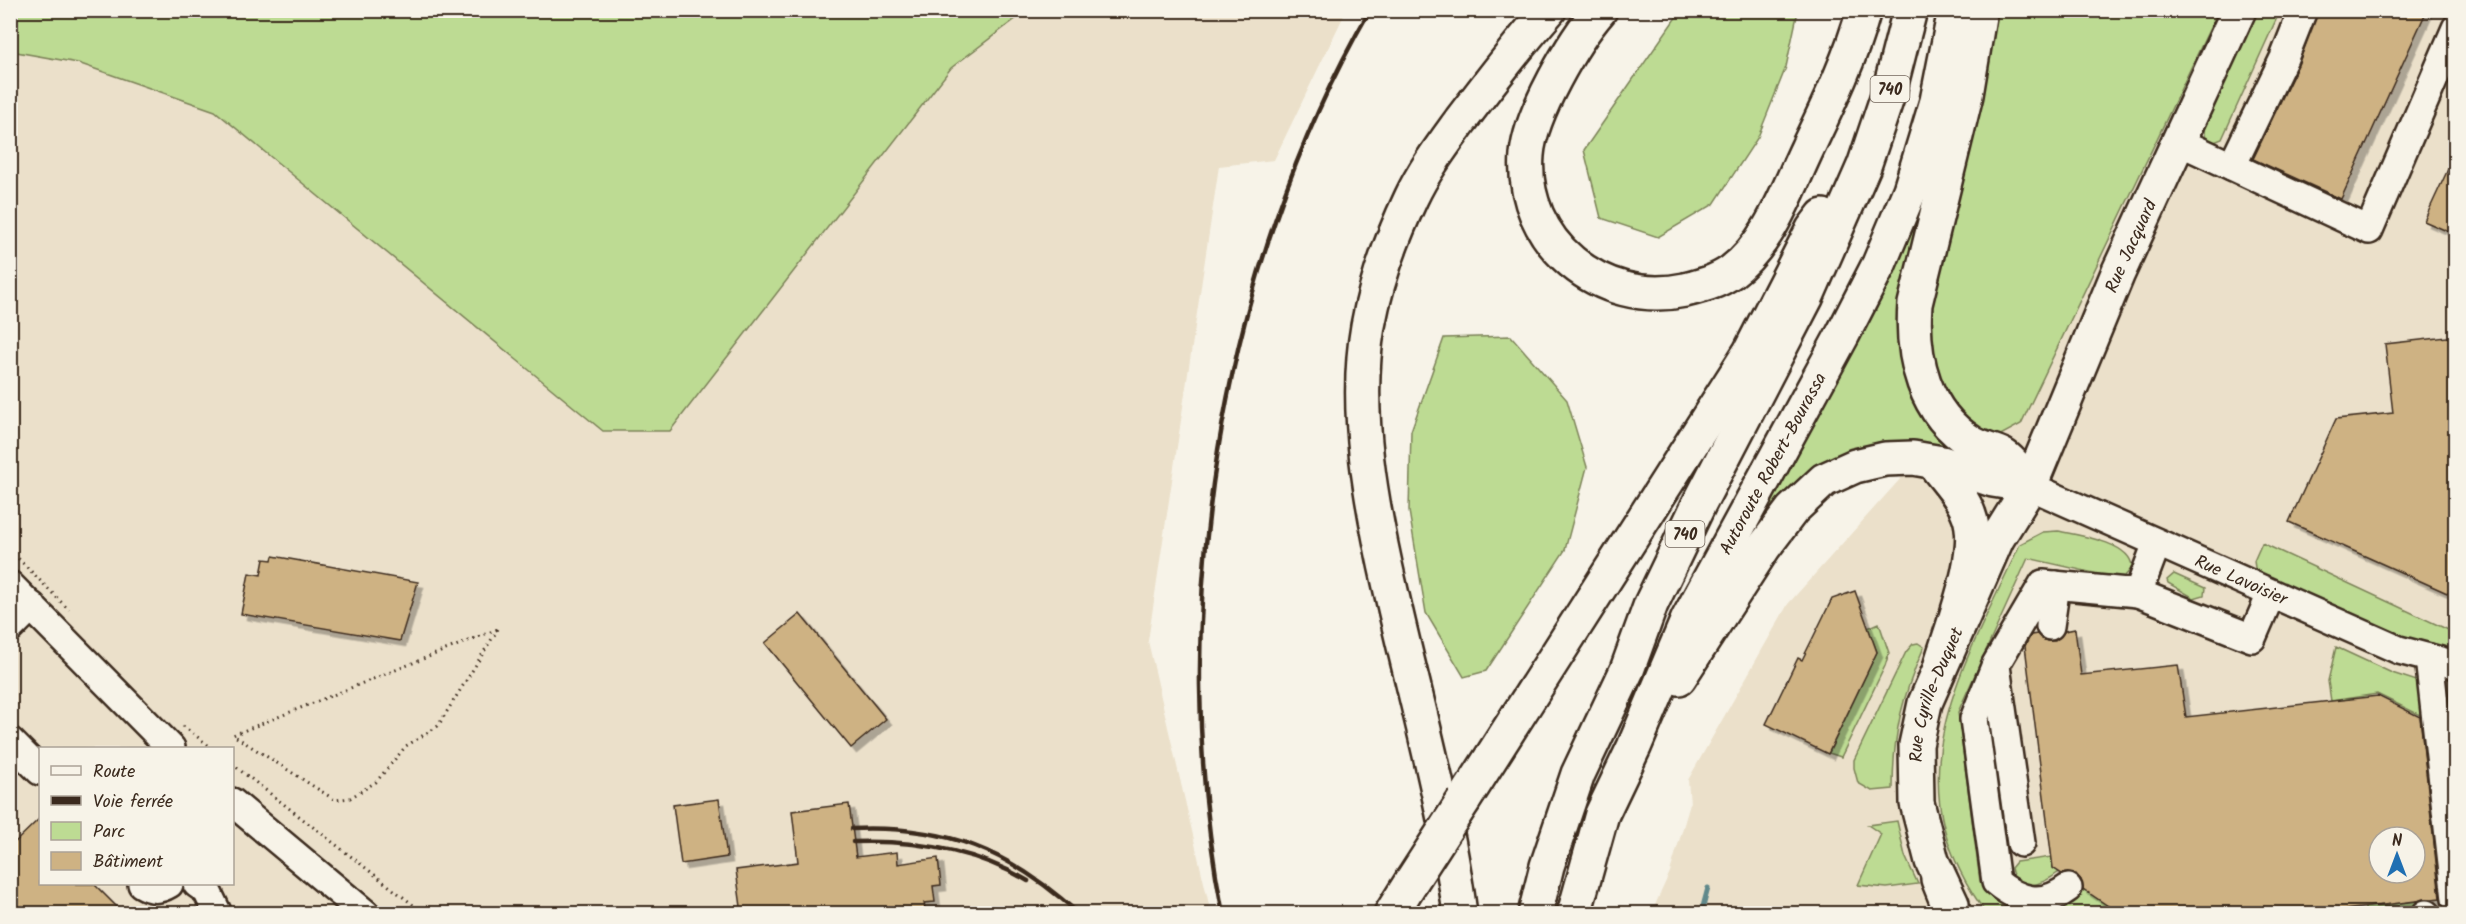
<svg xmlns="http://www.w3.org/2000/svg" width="2466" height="924" viewBox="0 0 2466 924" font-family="Kalam,sans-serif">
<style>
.built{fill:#ebe0ca;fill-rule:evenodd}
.green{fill:#bddb93;stroke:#7c8258;stroke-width:1.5}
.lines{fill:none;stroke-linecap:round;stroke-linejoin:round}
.stream{stroke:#60898b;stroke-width:5}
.building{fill:#ceb283;stroke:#3b2a1e;stroke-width:1.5;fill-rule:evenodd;filter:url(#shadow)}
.minor-casing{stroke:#3b2a1e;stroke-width:32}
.major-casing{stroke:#3b2a1e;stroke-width:38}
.highway-casing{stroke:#3b2a1e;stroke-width:38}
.path{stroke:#3b2a1e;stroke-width:3;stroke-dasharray:1.5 4.5;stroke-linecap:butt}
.minor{stroke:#f7f3e8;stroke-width:27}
.major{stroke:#f7f3e8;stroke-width:33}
.highway{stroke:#f7f3e8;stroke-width:33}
.rail{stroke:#3b2a1e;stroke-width:4.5}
.highway-bridge-casing{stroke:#3b2a1e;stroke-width:38;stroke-linecap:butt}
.highway-bridge{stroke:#f7f3e8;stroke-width:33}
.labels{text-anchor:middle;stroke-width:4.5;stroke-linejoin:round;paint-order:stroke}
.shield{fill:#f7f3e8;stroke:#73665b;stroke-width:1.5}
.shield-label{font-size:16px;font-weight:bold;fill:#3b2a1e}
.street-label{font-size:18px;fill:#3b2a1e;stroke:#f7f3e8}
</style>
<defs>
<filter id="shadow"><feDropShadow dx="5.5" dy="5.5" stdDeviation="0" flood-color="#0004"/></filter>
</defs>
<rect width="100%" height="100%" fill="#f7f3e8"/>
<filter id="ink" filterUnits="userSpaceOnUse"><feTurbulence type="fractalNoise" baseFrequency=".0167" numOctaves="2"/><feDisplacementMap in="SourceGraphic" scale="12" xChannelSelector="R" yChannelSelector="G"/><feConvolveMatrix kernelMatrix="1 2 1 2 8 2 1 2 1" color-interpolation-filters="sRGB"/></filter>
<g filter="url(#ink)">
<path class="built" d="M10,11H1346L1274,160L1219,166L1148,641L1211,913H11ZM40,748H232V884H40Z
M2025,11H2455V913L1651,914L1670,872L1690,804L1688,780L1788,604L1963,409ZM2379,837H2415V873H2379Z"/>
<path class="green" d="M1681,10L1798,11L1786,67L1758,137L1714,204L1658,237L1601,218L1584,150Z
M10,11L11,10L1026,11L951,68L670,431H603L215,111L78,63L11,51Z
M1996,11H2218L2021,424L1997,437L1976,428L1949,401L1932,368L1927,322L1988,73Z
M2257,11H2280L2222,139L2212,143L2206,139L2204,129Z
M1934,162L1902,313L1954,447L1950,454L1924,448L1771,515L1765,510Z
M1511,336L1567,400L1587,467L1565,550L1486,671L1464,677L1426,613L1409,511L1411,431L1444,338Z
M2058,531C2079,535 2133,543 2132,568L2124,577L2116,578L2028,558L1958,712L1980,881C1989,901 2010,908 2031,913H1986C1888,780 1962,672 2020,544L2043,532Z
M2262,543L2455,633V657L2433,651L2256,574L2254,561Z
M2174,574L2205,588L2204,595L2194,598L2168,583L2167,580Z
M1879,623L1889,653L1885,666L1841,757L1829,753L1877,652L1868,628Z
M1918,643L1924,647C1902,697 1893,733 1893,789L1872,791L1858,783L1854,768V760L1906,652L1913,644Z
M2336,647L2392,673L2420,682L2428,721H2422L2420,715L2377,694L2331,701L2328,681Z
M1897,821L1905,856L1918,884L1887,888L1858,885L1881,834L1868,825Z
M2051,857L2053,868L2059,872C2044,884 2016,895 2011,868L2016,862Z
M2083,888L2120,913L2044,914C2060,913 2075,902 2083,888Z
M2417,901L2418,907L2404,914L2365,913V907Z"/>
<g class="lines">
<path class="stream" d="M1701,914L1708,888"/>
</g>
<path class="building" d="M2318,10H2427L2341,199L2253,159L2298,65Z
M2456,152V235L2424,221Z
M2456,336V597L2289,522L2336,419L2393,413L2385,344Z
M273,556L418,582L400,641L241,614L249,573L261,575L264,559L272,560Z
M1855,591L1877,652L1828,754L1766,724L1798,658L1802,660L1832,599Z
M800,614L886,719L851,748L765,643Z
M2075,629L2081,675L2178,665L2186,717L2378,696L2420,717L2440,898L2311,914H2120L2083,889L2081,880L2076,874H2062L2053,868L2025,646L2031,635L2037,634L2047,641H2055L2065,631ZM2379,837H2415V873H2379Z
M719,799L727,857L681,864L673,805Z
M849,804L856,857L897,852L898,864L938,858L941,885L933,886L935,902L924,903L926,914H742L736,870L798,862L792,811Z
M40,818V884H94L124,914H10V847Z"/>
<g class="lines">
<defs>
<g id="minor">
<path d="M2180,142L2369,230L2456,28"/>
<path d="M2232,166L2284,58L2303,10"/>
<path id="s1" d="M2030,486L2399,650L2456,665"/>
<path d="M2157,543L2138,593L2252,638L2271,594"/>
<path d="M10,585L171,748"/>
<path d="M2050,626L2056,585"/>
<path d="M10,628L32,606"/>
<path d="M2429,658L2456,899"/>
<path d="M1996,666L2021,843"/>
<path d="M10,741L40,771"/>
<path d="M232,802L366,914"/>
<path d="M142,884C152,890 159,890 169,884"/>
<path d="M197,884L207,891L218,914"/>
<path d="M2068,888C2042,908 2019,901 1996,882L1974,719L1996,664L2043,584L2138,593"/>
<path d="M2426,914H2427"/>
</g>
<g id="major">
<path id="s2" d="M1952,904L1932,861L1917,803L1916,745L1925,703L1997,539L2030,486L2118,273L2239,10"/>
</g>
<g id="highway">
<path d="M1600,10C1573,41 1530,115 1527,155C1520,242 1601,308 1685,290C1701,286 1717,282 1731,272C1770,243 1787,191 1807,149C1828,105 1851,58 1864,10"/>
<path d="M1980,10L1966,95L1915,304C1911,358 1924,413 1972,443C1981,449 1992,450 2002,455C2013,461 2022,477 2030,486"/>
<path d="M1933,462C1945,479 1962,495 1969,515C1983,552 1952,626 1941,664"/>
<path d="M1679,678L1764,547L1792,510L1824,480L1855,466L1885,459L1913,458L1942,463L1993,480L2030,486"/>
<path d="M1464,800L1750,352L1813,229L1823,216"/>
<path d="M1938,879L1952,914"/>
<path d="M1391,914L1411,882"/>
<path d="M1460,914C1446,805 1415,698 1391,591C1372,508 1353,411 1368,326C1376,282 1392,238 1411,198C1424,170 1443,145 1461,120C1489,83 1518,45 1549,10"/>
<path d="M1535,914L1547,866L1578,774L1627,670L1651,604L1699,504L1806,298L1864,166L1889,92L1910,10"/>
<path id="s3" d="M1574,914L1602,814L1634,747L1688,619L1843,334L1879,264L1910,190L1937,101L1955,10"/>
</g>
</defs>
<use href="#minor" class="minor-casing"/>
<use href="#major" class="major-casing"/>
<use href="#highway" class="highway-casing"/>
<path class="path" d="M10,550L69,610
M498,629L438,726L406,746L376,782L350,798L335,800L233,735Z
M183,726L212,748
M232,764L425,914"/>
<use href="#minor" class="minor"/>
<use href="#major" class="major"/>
<use href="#highway" class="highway"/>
<path class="rail" d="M852,829C946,825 1009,850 1079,914
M853,842C913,840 976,850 1028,881
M1223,914C1164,620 1220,270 1370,10"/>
<defs>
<path id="highway-bridge" d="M1411,882L1464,800"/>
</defs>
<use href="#highway-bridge" class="highway-bridge-casing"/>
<use href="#highway-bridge" class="highway-bridge"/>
</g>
</g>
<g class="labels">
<g class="shield">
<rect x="1870.5" y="76" width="39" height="26" rx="4.5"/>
<rect x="1665.5" y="521" width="39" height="26" rx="4.5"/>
</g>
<g class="shield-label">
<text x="1890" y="95">740</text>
<text x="1685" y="540">740</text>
</g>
<g class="street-label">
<text dy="6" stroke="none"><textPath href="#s2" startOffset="710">Rue Jacquard</textPath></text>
<text dy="6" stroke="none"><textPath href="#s3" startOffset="494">Autoroute Robert-Bourassa</textPath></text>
<text dy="6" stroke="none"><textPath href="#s1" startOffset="231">Rue Lavoisier</textPath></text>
<text dy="6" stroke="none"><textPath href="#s2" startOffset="219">Rue Cyrille-Duquet</textPath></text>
</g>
</g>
<rect width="2466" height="924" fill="none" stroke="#f7f3e8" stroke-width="36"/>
<rect x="18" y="18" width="2430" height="888" fill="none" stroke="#3b2a1e" stroke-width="2" filter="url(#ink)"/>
<rect x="39" y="747" width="195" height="138" fill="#f7f3e8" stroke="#aca397" stroke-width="1.5"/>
<rect x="51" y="766" width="30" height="9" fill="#f7f3e8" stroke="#aca397" stroke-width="1.5"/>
<text x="93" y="777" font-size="18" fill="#3b2a1e">Route</text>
<rect x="51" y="796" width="30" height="9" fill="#3b2a1e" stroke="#aca397" stroke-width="1.5"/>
<text x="93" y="807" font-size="18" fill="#3b2a1e">Voie ferrée</text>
<rect x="51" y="822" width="30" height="18" fill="#bddb93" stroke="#aca397" stroke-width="1.5"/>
<text x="93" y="837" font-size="18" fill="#3b2a1e">Parc</text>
<rect x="51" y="852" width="30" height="18" fill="#ceb283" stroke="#aca397" stroke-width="1.5"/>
<text x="93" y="867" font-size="18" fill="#3b2a1e">Bâtiment</text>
<g transform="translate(2397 855)"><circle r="28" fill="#f7f3e8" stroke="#aca397" stroke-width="1.5"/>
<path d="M0-4.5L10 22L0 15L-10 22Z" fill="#1f6fb2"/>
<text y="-9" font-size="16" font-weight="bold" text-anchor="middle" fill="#3b2a1e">N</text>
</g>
</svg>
